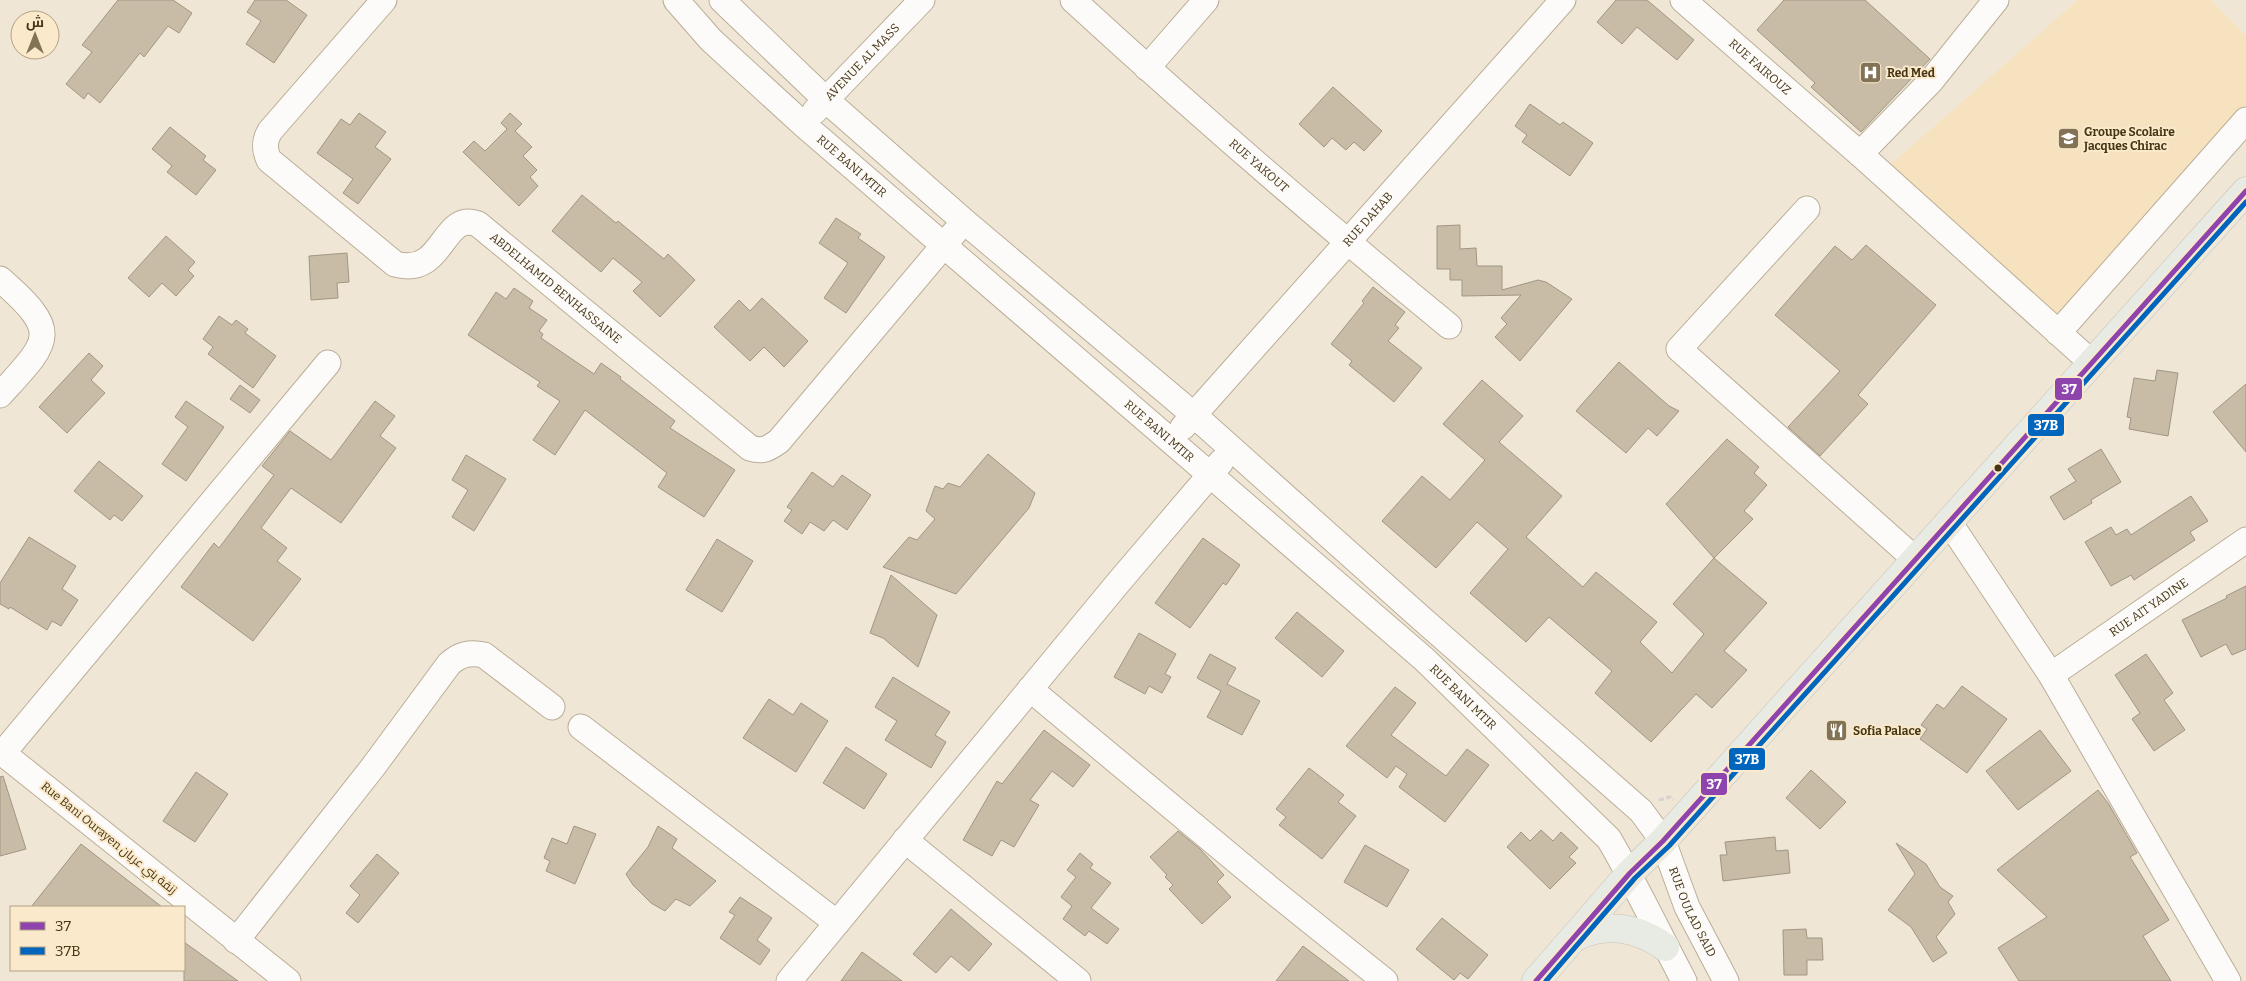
<svg xmlns="http://www.w3.org/2000/svg" width="2246" height="981" viewBox="0 0 2246 981" font-family="Bitter,Cairo,serif">
<style>
.built{fill:#f6e2bf}
.building{fill:#c8bca6;stroke:#a09682}
.lines{fill:none;stroke-linecap:round;stroke-linejoin:round}
.minor-casing{stroke:#baae97;stroke-width:27}
.major-casing{stroke:#cac2b4;stroke-width:29}
.path{stroke:#d6d2cd;stroke-width:3;stroke-dasharray:5 2.5;stroke-linecap:butt}
.minor{stroke:#fdfbf9;stroke-width:25}
.major{stroke:#e8eae4;stroke-width:28}
.bus-1-casing{stroke:#fae9cb;stroke-width:9}
.bus-2-casing{stroke:#fae9cb;stroke-width:9}
.bus-1{stroke:#8e44ad;stroke-width:5}
.bus-2{stroke:#0065bd;stroke-width:5}
.bus-dot{fill:#463513;stroke:#fae9cb;stroke-width:2}
.labels{text-anchor:middle;stroke-width:4;stroke-linejoin:round;paint-order:stroke}
.street-label{font-size:12px;fill:#463513;stroke:#fae9cb}
.poi-label{font-size:12px;font-weight:bold;fill:#463513;stroke:#fae9cb;text-anchor:start}
.line-badge{stroke:#fae9cb;stroke-width:2}
.badge-label{font-size:14px;text-anchor:middle;font-weight:bold;fill:#fff}
</style>
<rect width="100%" height="100%" fill="#f0e6d6"/>
<path class="built" d="M2078,0H2211L2246,36V105L2057,322L1881,173Z"/>
<path class="building" d="M118,0H173L192,13L179,33L168,26L144,57L140,53L100,103L88,93L84,99L66,84L92,52L82,45Z
M255,0H286L307,15L274,63L246,44L261,21L247,12Z
M1616,0H1647L1694,40L1677,60L1637,27L1622,44L1597,22Z
M1784,0H1865L1930,59L1861,132L1811,87L1815,83L1757,30Z
M1333,87L1382,131L1364,151L1354,142L1346,150L1332,138L1324,147L1299,124Z
M1530,104L1560,125L1563,122L1593,143L1570,176L1522,142L1527,135L1515,126Z
M359,113L386,132L375,147L391,159L358,204L343,193L353,179L317,153L341,119L350,125Z
M510,113L522,124L515,131L532,147L523,156L537,170L530,177L538,186L519,206L463,152L474,141L485,151L507,129L501,123Z
M170,127L206,156L203,160L216,170L196,195L167,172L172,166L152,149Z
M582,195L616,223L618,221L664,259L668,254L695,280L660,317L633,291L642,282L613,258L601,272L552,231Z
M836,218L861,234L858,238L885,257L846,313L824,298L848,263L819,243Z
M1460,225V249L1476,248L1477,266H1502V290L1538,280L1546,282L1572,299L1520,361L1495,337L1507,324L1501,318L1521,295L1462,296V280H1450V269H1437V226Z
M166,236L195,262L188,270L194,276L176,296L162,283L149,297L128,278Z
M1866,245L1936,305L1858,395L1868,404L1820,456L1788,427L1840,371L1775,315L1835,246L1852,260Z
M347,253L349,282L337,283L338,298L311,300L309,256Z
M1373,287L1405,312L1395,325L1399,328L1388,341L1422,368L1394,402L1349,365L1352,361L1331,344L1364,303L1362,301Z
M514,288L533,301L529,308L547,320L539,331L543,334L541,338L594,374L601,363L621,377L620,379L675,421L670,428L735,470L704,517L658,487L667,473L585,410L555,455L533,440L560,401L537,386L540,382L468,335L496,292L506,299Z
M762,298L808,341L784,367L764,347L750,361L714,327L739,300L750,311Z
M219,316L232,325L236,320L248,329L245,333L276,356L253,388L208,354L213,347L203,339Z
M89,353L103,366L91,380L105,393L67,433L39,407Z
M1619,362L1669,406L1679,411L1657,436L1648,428L1626,453L1576,411Z
M2157,370L2178,373L2168,436L2129,429L2131,418L2127,417L2134,378L2155,381Z
M1482,380L1523,416L1499,442L1562,496L1526,537L1583,587L1596,572L1657,622L1640,642L1672,673L1704,634L1673,604L1714,558L1767,603L1724,651L1747,670L1712,708L1696,694L1651,742L1595,693L1612,671L1549,617L1526,642L1470,593L1508,549L1477,522L1436,568L1382,521L1422,476L1450,500L1485,460L1443,424Z
M2246,384V452L2213,412Z
M240,385L260,400L250,413L230,399Z
M186,401L224,427L186,481L162,464L188,427L175,417Z
M375,401L395,416L380,436L396,448L341,523L291,488L261,528L287,548L277,561L301,579L253,641L181,587L214,543L219,548L274,475L262,466L290,431L331,460Z
M1727,439L1759,467L1754,473L1767,485L1744,511L1753,519L1714,558L1666,504Z
M2101,449L2121,482L2091,500L2092,503L2064,520L2050,497L2076,481L2068,469Z
M988,454L1035,493L1029,508L956,594L883,567L909,537L917,540L935,519L926,511L935,486L943,489L948,483L960,487Z
M466,455L506,479L474,531L452,517L468,490L452,480Z
M99,461L143,496L122,521L114,515L110,520L74,491Z
M812,472L833,487L842,475L871,495L847,530L833,520L824,531L810,522L802,534L784,521L792,510L787,507Z
M2191,496L2208,521L2190,532L2195,540L2134,580L2131,575L2111,586L2085,542L2111,527L2116,535L2127,529L2131,535Z
M29,537L76,566L62,589L78,600L61,626L52,621L47,630L10,607L9,609L0,604V583Z
M1203,538L1240,565L1226,585L1223,583L1190,628L1155,603Z
M717,539L753,561L722,612L686,590Z
M891,575L937,615L918,667L883,638L870,633Z
M2246,586V649L2232,655L2226,644L2201,657L2182,620L2227,598L2226,596Z
M1297,612L1344,651L1322,677L1275,638Z
M1139,633L1176,654L1165,674L1171,677L1162,693L1149,686L1145,694L1114,677Z
M1210,654L1236,668L1227,684L1260,701L1242,735L1207,717L1221,691L1197,678Z
M2146,654L2173,693L2164,700L2185,730L2154,751L2132,719L2140,713L2115,675Z
M893,677L950,712L935,735L946,742L931,768L885,740L897,721L875,707Z
M1962,686L2007,719L1967,773L1920,739L1927,729L1921,725L1937,704L1944,709Z
M1395,687L1416,703L1391,735L1446,776L1467,749L1489,765L1445,822L1399,787L1407,774L1396,766L1387,778L1346,746Z
M769,699L793,715L801,703L828,721L796,772L743,738Z
M1044,730L1090,765L1073,787L1052,771L1030,800L1039,805L1014,847L1001,840L992,856L963,840L997,781L1002,784Z
M2040,730L2071,771L2018,810L1986,771Z
M846,747L887,774L864,809L823,783Z
M1309,768L1344,795L1338,802L1356,816L1322,859L1279,825L1286,817L1276,809Z
M1811,770L1846,802L1820,829L1786,798Z
M196,772L228,794L195,842L163,821Z
M3,776L26,849L0,856V777Z
M2098,790L2108,803L2137,853L2130,857L2169,920L2143,936L2171,981H2019L1998,948L2047,917L1997,870Z
M574,826L596,834L575,884L546,871L550,861L544,858L552,838L567,844Z
M658,826L677,839L672,848L716,881L690,906L676,899L665,911L651,903L633,885L626,874L648,847Z
M1541,830L1553,841L1561,832L1578,848L1569,857L1576,863L1550,889L1507,847L1521,832L1530,841Z
M1178,831L1200,849L1224,875L1217,882L1231,897L1202,924L1169,889L1173,885L1165,877L1167,875L1150,857Z
M1775,837L1776,851L1788,850L1790,873L1723,881L1720,855H1727L1725,842Z
M1896,843L1926,864L1940,887L1953,896L1948,902L1955,914L1936,937L1947,953L1933,962L1911,927L1888,910L1915,874Z
M81,844L162,907H31Z
M1365,845L1409,870L1387,907L1344,882Z
M1080,853L1093,864L1090,868L1111,883L1091,908L1119,929L1107,944L1089,931L1085,936L1063,919L1072,906L1061,897L1076,877L1067,870Z
M377,854L399,873L358,923L346,913L360,895L350,886Z
M740,897L772,918L757,940L770,950L760,965L720,938L735,915L729,912Z
M951,909L992,944L969,971L951,956L936,973L913,954Z
M1442,918L1488,955L1468,979L1460,973L1454,980L1416,949Z
M1806,929L1807,938H1822L1823,960H1807V975H1784L1783,930Z
M184,942L238,981H184Z
M1303,946L1349,981H1276Z
M862,952L902,981H841Z"/>
<g class="lines">
<defs>
<g id="minor">
<path id="s1" d="M384,0L270,131C264,141 264,149 269,160L395,264C445,278 441,210 478,224L750,448C763,452 768,449 779,441L955,232"/>
<path id="s2" d="M676,0L711,40L804,125L1424,659L1609,839C1636,885 1659,934 1684,981"/>
<path id="s3" d="M722,0L825,99L965,222L1194,415L1421,618L1641,811L1663,841L1687,907L1726,981"/>
<path id="s4" d="M1073,0C1195,112 1321,221 1449,326"/>
<path id="s5" d="M1683,0L1860,154L1931,81L1996,0"/>
<path d="M1147,68L1206,0"/>
<path id="s6" d="M815,111L922,0"/>
<path d="M1860,154L2092,363"/>
<path d="M1807,209L1679,349L1916,560"/>
<path d="M0,279C62,333 50,340 0,395"/>
<path d="M2058,333L2246,120"/>
<path id="s7" d="M1183,427L1563,0"/>
<path d="M1949,522L2051,675L2228,981"/>
<path id="s8" d="M2051,675L2246,540"/>
<path d="M1030,689L1269,888L1385,981"/>
<path d="M581,727L837,923"/>
<path d="M0,751L288,981"/>
<path d="M3,753L328,363"/>
<path d="M905,840L1078,981"/>
<path d="M236,941L373,767L449,664C460,654 470,652 484,655L552,707"/>
<path d="M789,981L1118,583L1221,462"/>
</g>
<path id="major" d="M1575,937C1607,922 1636,927 1665,947
M1536,981L1630,873L1663,841L2246,191"/>
</defs>
<use href="#minor" class="minor-casing"/>
<use href="#major" class="major-casing"/>
<path class="path" d="M1659,800L1670,797L1673,800"/>
<use href="#minor" class="minor"/>
<use href="#major" class="major"/>
<defs>
<path id="bus-1" d="M1536,981L1630,873L1663,841L2246,191"/>
<path id="bus-2" d="M1546,981L1635,878L1669,846L2246,202"/>
</defs>
<use href="#bus-1" class="bus-1-casing"/>
<use href="#bus-2" class="bus-2-casing"/>
<use href="#bus-1" class="bus-1"/>
<use href="#bus-2" class="bus-2"/>
</g>
<defs>
<symbol id="hospital-square" viewBox="-11 -11 22 22"><rect x="-9" y="-9" width="18" height="18" rx="4" fill="#827357" stroke="#fae9cb"/><path d="M-5-5h3v3.5h4V-5h3V5h-3V1.5h-4V5h-3Z" fill="#fff"/></symbol>
<symbol id="school-square" viewBox="-11 -11 22 22"><rect x="-9" y="-9" width="18" height="18" rx="4" fill="#827357" stroke="#fae9cb"/><path d="M0-5L7-2L0 1L-7-2ZM-4 1L0 2.5L4 1V4Q0 6-4 4Z" fill="#fff"/></symbol>
<symbol id="restaurant-square" viewBox="-11 -11 22 22"><rect x="-9" y="-9" width="18" height="18" rx="4" fill="#827357" stroke="#fae9cb"/><path d="M-5-6h1v4h1v-4h1v4h1v-4h1v5L-1.5 .5V6h-2V.5L-5-1ZM5-6V6H3V1.5H1.5Q1.5-4 5-6Z" fill="#fff"/></symbol>
</defs>
<g fill-rule="evenodd">
<use href="#hospital-square" x="1858" y="60" width="25" height="25"/>
<use href="#school-square" x="2056" y="126" width="25" height="25"/>
<use href="#restaurant-square" x="1824" y="718" width="25" height="25"/>
</g>
<circle class="bus-dot" cx="1998" cy="468" r="4.5"/>
<g class="labels">
<g class="street-label">
<text dy="4" stroke="none"><textPath href="#s6" startOffset="68">AVENUE AL MASS</textPath></text>
<text dy="4" stroke="none"><textPath href="#s5" startOffset="102">RUE FAIROUZ</textPath></text>
<text dy="4" stroke="none"><textPath href="#s4" startOffset="249">RUE YAKOUT</textPath></text>
<text dy="4" stroke="none"><textPath href="#s2" startOffset="242">RUE BANI MTIR</textPath></text>
<text dy="4" stroke="none"><textPath href="#s7" startOffset="278">RUE DAHAB</textPath></text>
<text dy="4" stroke="none"><textPath href="#s1" startOffset="569">ABDELHAMID BENHASSAINE</textPath></text>
<text dy="4" stroke="none"><textPath href="#s2" startOffset="648">RUE BANI MTIR</textPath></text>
<text dy="4" stroke="none"><textPath href="#s8" startOffset="119">RUE AIT YADINE</textPath></text>
<text dy="4" stroke="none"><textPath href="#s2" startOffset="1052">RUE BANI MTIR</textPath></text>
<text transform="translate(109 838) rotate(39)" y="4">Rue Bani Ourayen زنقة بني عريان</text>
<text dy="4" stroke="none"><textPath href="#s3" startOffset="1340">RUE OULAD SAID</textPath></text>
</g>
<g class="poi-label">
<text x="1887" y="77">Red Med</text>
<text x="2084" y="136">Groupe Scolaire<tspan x="2084" dy="14">Jacques Chirac</tspan></text>
<text x="1853" y="735">Sofia Palace</text>
</g>
</g>
<g class="line-badge">
<rect x="2054" y="377" width="29" height="24" rx="5" fill="#8e44ad"/>
<rect x="2027" y="413" width="38" height="24" rx="5" fill="#0065bd"/>
<rect x="1728" y="747" width="38" height="24" rx="5" fill="#0065bd"/>
<rect x="1700" y="772" width="28" height="24" rx="5" fill="#8e44ad"/>
</g>
<g class="badge-label">
<text x="2069" y="394">37</text>
<text x="2046" y="430">37B</text>
<text x="1747" y="764">37B</text>
<text x="1714" y="789">37</text>
</g>
<rect x="10" y="906" width="175" height="65" fill="#fae9cb" stroke="#b2a181"/>
<rect x="20" y="922" width="25" height="8" fill="#8e44ad" stroke="#b2a181"/>
<text x="55" y="931" font-size="15" fill="#463513">37</text>
<rect x="20" y="947" width="25" height="8" fill="#0065bd" stroke="#b2a181"/>
<text x="55" y="956" font-size="15" fill="#463513">37B</text>
<g transform="translate(35 35)"><circle r="24" fill="#fae9cb" stroke="#b2a181"/>
<path d="M0-4L9 19L0 12L-9 19Z" fill="#827357"/>
<text y="-8" font-size="14" font-weight="bold" text-anchor="middle" fill="#463513">ش</text>
</g>
</svg>
